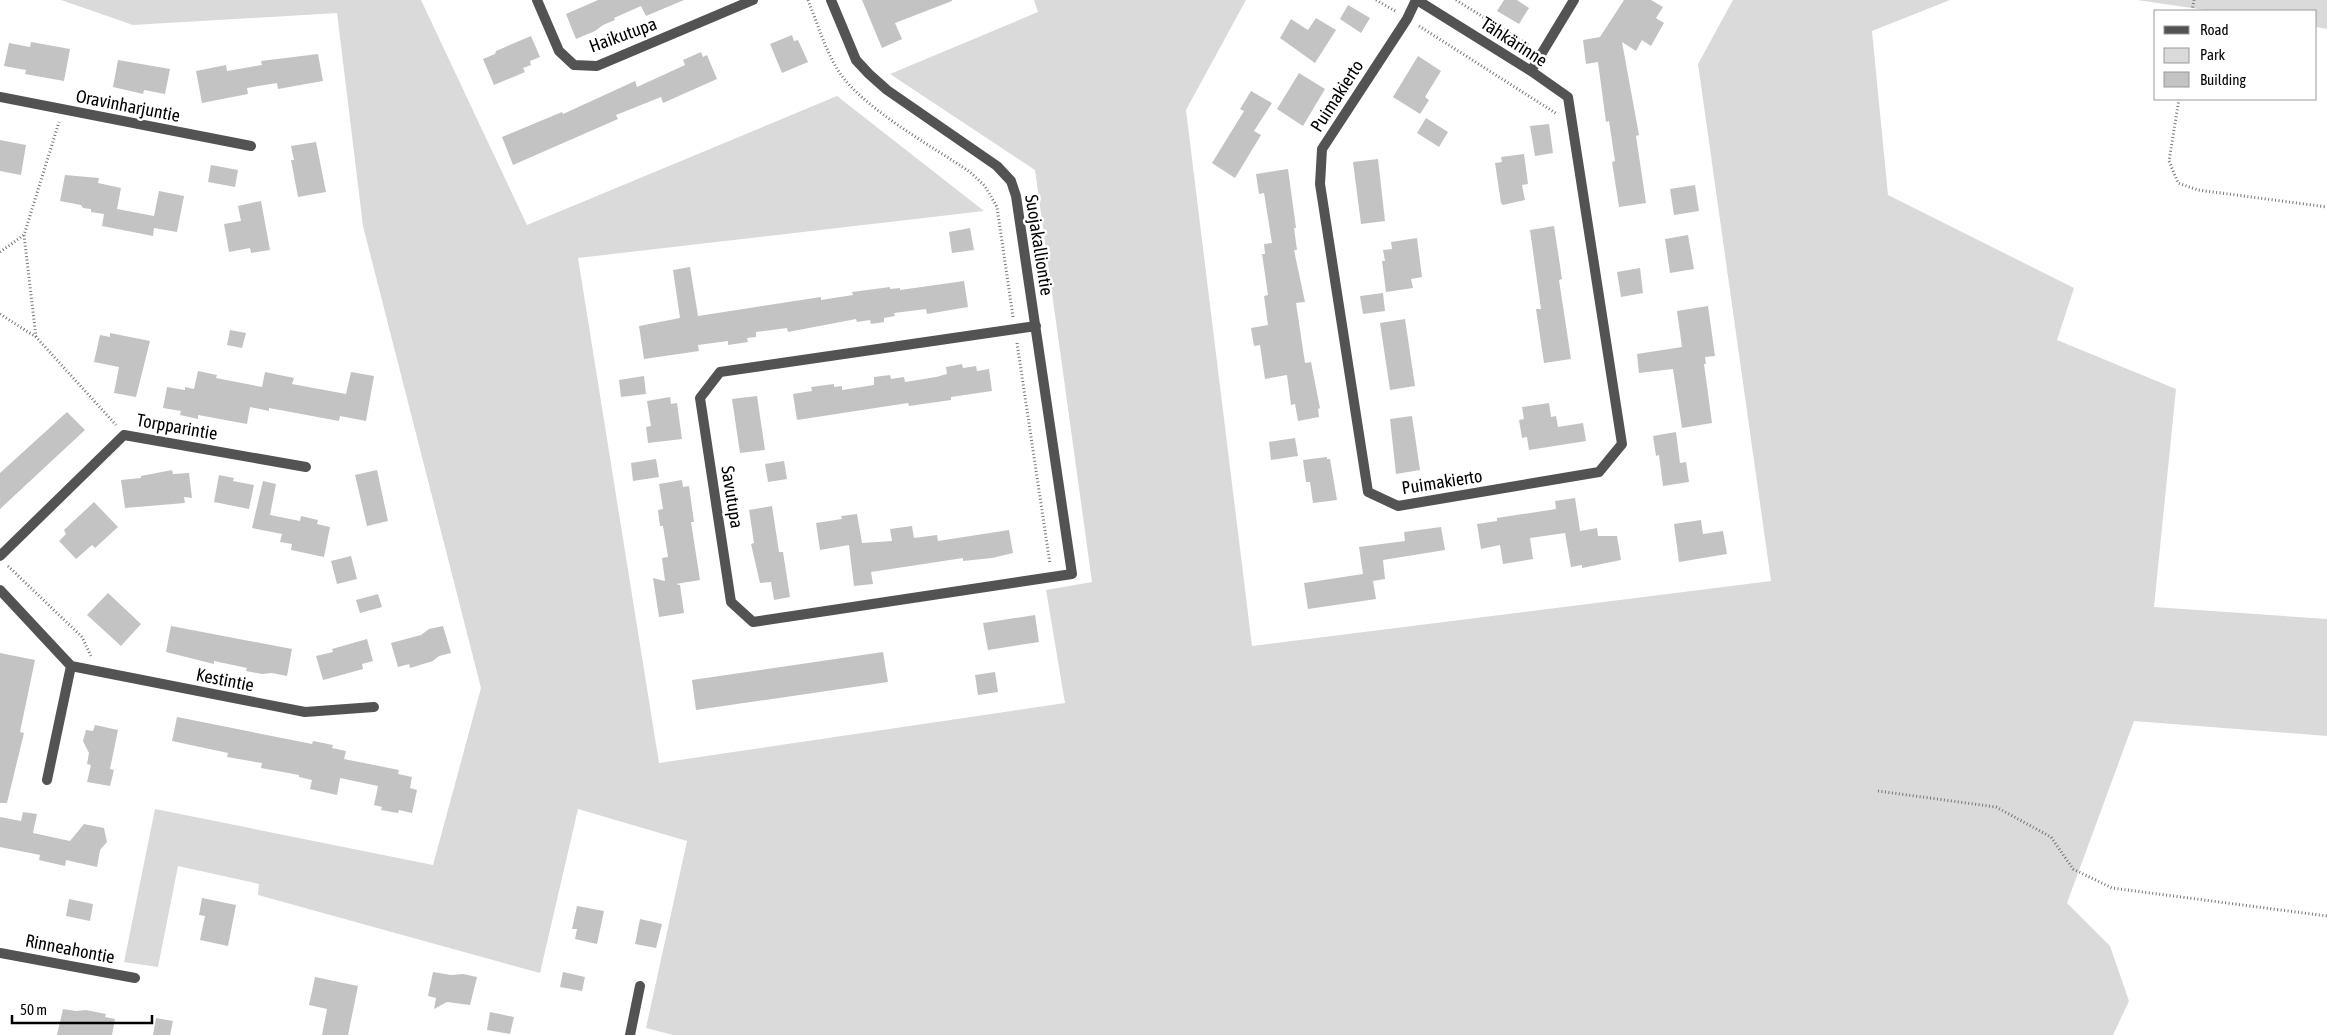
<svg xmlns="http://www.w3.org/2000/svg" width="2327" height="1035" viewBox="0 0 2327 1035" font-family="'Asap Condensed',sans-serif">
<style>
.green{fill:#dadada}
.building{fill:#c3c3c3}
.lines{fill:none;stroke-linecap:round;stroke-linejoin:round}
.path{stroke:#757575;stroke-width:3;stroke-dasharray:1 2.5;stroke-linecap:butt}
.street{stroke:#535353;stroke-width:10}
.labels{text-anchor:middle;stroke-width:5;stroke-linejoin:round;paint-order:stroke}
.street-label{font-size:18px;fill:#000;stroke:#fff}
</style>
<rect width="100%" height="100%" fill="#fff"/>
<path class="green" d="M61,0H421L527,225L837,96L984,211L578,258L659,763L1065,703L1046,590L1092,582L1035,170L890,74L1038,12L1034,0H1246L1186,110L1252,646L1771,581L1698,64L1733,0H1950L1872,31L1888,195L2074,288L2057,340L2176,389L2154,607L2327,619V736L2134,721L2067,903L2110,946L2129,1001L2113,1035H673L646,1028L687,841L578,809L540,973L258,895L259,884L178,866L158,967L124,962L155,809L433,865L481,688L363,226L337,13L133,25Z
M2137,0H2327V29L2316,27V11H2212Z"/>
<path class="building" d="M598,0H684L646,16L641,6L614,18L615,20L603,25L595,31L576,39L566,14Z
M862,0H952V1L895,23L902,39L882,48Z
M1504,0H1517L1529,8L1519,24L1497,11Z
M1624,0H1651L1663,7L1656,18L1664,23L1651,46L1642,40L1636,51L1622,42L1639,135L1636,136L1646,203L1619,207L1612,162L1615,161L1609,121L1606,122L1598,62L1586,64L1583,40L1600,37Z
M1348,5L1370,18L1361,33L1340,19Z
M1316,18L1336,30L1315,63L1280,38L1291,19L1308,30Z
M792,35L794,41L798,40L808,62L782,73L770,44Z
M531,36L540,57L530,61L531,65L523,68L525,72L494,85L483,59L495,54L496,51Z
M31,42L70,49L64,81L25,74L26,70L4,66L9,43L30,47Z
M701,52L703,57L707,55L717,79L663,103L661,97L616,115L618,119L513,165L502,137L562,112L563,114L635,81L637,87L685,65L683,60Z
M318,54L323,81L278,89L277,83L247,88L248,94L202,103L196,71L226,65L227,71L262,65L261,61Z
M1418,56L1441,71L1425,97L1429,100L1420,114L1393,97Z
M118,60L170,69L165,94L144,90L143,94L113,87Z
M1299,73L1325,89L1303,126L1277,109Z
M1251,91L1272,103L1254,131L1261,135L1235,178L1212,163L1244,111L1240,109Z
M1426,118L1448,132L1439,147L1417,133Z
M1549,124L1553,153L1535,156L1530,126Z
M0,140L26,145L21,175L0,171Z
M316,142L326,192L298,197L291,160H294L291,146Z
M1524,154L1528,184L1522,185L1525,200L1503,205L1501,203L1495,163L1502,162L1501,157Z
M1378,159L1385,221L1361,224L1353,162Z
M211,165L238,170L235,187L208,182Z
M1288,169L1296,228H1294L1297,250H1294L1305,302L1296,303L1305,363L1311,362L1320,408L1318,409L1319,417L1298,421L1295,404L1291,405L1287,375L1265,379L1260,345L1254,346L1251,328L1268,325L1264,296L1268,295L1262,254H1265L1264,244L1272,243L1264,193L1259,194L1256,174Z
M65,175L99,178L98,183L121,188L117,209L154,216L159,191L184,196L177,232L154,228L153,236L102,226L104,214L91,212V209L83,208L81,205L60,201Z
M1695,185L1699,211L1674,215L1670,189Z
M261,201L270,250L251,253L250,248L229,252L224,224L241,221L238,206Z
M1554,226L1562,279L1559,280L1571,359L1544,363L1536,309H1541L1530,230Z
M970,228L974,250L952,253L949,232Z
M1688,235L1694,269L1670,273L1665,239Z
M1417,238L1422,277L1411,279L1413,288L1386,292L1382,261H1385L1383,250L1392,249L1391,242Z
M690,267L698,316L821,297V300L853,295L852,292L890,287V289L900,288V290L964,281L968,307L927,314L926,309L894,313L895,316L884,318V322L871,324L870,320L857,322L856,319L788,332L787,328L756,332V337L747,338L748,342L728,345V341L698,345L699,351L644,359L639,326L680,318L673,270Z
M1640,268L1643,293L1621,297L1617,272Z
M1383,293L1385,311L1363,314L1360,296Z
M1708,306L1715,356L1705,357L1706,364H1704L1712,423L1682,428L1673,369L1639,373L1637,354L1682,347L1677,311Z
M1405,319L1415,386L1390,390L1380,323Z
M230,330L246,333L242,348L227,345Z
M110,333L150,341L136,397L114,393L119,367L94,362L100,335L110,337Z
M962,364L963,368L976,366L977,371L989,369L992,391L951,397V400L909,406L908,403L797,420L793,394L812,391L811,387L834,384V387L842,386V390L874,385V377L890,375L891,379L904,377L905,382L936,377L947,374L946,367Z
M198,371L217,375L216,378L262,387L265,372L294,378L292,384L346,394L351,372L374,376L366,421L340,416L339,421L269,408V411L250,407L247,424L198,415V419L180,415L181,411L163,408L167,387L185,390V387L194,389Z
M644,376L646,394L621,397L619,380Z
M757,396L765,450L740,453L732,399Z
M670,397L671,404L677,403L682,439L648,443L646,427L651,426L647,401Z
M1549,403L1551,417L1556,416L1558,427L1583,423L1586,441L1529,450L1527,437L1522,438L1519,420L1524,419L1522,407Z
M67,412L85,430L0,509V473Z
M1412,416L1420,470L1396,474L1390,419Z
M1676,432L1680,463L1686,462L1689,482L1663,486L1659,455L1656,456L1653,436Z
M1295,438L1298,456L1271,460L1269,442Z
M1327,457V459H1330L1337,500L1313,503L1310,482H1306L1303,460Z
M656,459L659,477L633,481L631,463Z
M784,461L787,479L768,482L765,464Z
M172,470L173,474L189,473L192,498L184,497L185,503L125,508L121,480L141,478V476Z
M377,470L388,521L367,526L355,475Z
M219,475L234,478L233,481L254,485L249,509L214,502Z
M682,480L683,487L689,486L694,522H691L700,580L676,584L680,585L684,613L659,617L653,578L665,581L662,558L668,557L663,526H660L658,510L663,509L659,484Z
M263,481L276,484L270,515L300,521L301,516L318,520L317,524L330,527L324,557L291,550L292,544L280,542L282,534L252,528Z
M1575,498L1580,531L1597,528L1598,536H1617L1621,560L1582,568V565L1571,567L1565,533L1530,538L1533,559L1503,564L1500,545L1481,549L1477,524L1497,521V518L1556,509L1555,501Z
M94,502L118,527L95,548L92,545L76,559L59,541L66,534L64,530Z
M772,506L779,552H783L790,597L774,600L771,582L760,583L751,544L754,543L749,510Z
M857,514L862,543L892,541L890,529L912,526L914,538L937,535L938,541L1009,530L1013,553L992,558L963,561V558L871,572L873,584L854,586L849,545L820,550L816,523L842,519L841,516Z
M1701,520L1703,534L1723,531L1727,554L1679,562L1674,524Z
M1441,527L1445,550L1383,560L1385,579L1373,581L1376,599L1308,609L1304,583L1363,574L1359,547L1405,541L1404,532Z
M351,556L357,579L337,584L331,561Z
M108,593L141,624L121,646L87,615Z
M378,594L382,607L360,613L356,600Z
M1035,615L1039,642L988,650L983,623Z
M171,626L292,649L287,676L272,673L262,674L246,671L247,668L214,661V664L166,652Z
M443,626L451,653L439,656L433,661L410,668L409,664L398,667L391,643L421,635L429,629Z
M367,639L373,661L362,664L363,669L323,680L316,656L333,652L332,649Z
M883,652L888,682L696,710L692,680Z
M0,653L35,660L20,732L24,733L7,803H0Z
M995,672L998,692L978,695L975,675Z
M177,717L312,744L313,741L333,745L332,748L346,751L344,759L399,770L398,774L412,777L410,788L417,790L412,813L399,810L398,813L381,810L382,807L374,805L378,786L340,778L337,795L310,789L312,780L299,777V775L261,768L262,763L227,757L228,753L172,741Z
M95,725L118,730L110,769L114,770L110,786L87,782L91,765L87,764L89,753L83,741L86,730L93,731Z
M23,812L37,814L33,833L70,841L84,824L104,828L107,842L100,850L97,867L66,860L65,866L39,860L40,855L0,847V817L21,821Z
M202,898L236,905L228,946L200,940L205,916L199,915Z
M69,899L93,904L90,921L66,916Z
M577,906L604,911L597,944L575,939L577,929H572Z
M640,919L662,924L656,948L635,944Z
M433,972L451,975L463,974L477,977L470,1005L447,1002L434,1009L436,998L428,996Z
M563,972L585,977L582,991L560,987Z
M315,977L358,986L348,1035H322L327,1009L309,1005Z
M63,1009L76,1011L86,1010L106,1014L105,1017L115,1019L112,1035H57Z
M490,1012L514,1017L510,1034L487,1030Z
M156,1018L173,1021L170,1035H153Z"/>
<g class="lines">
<path class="path" d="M808,0C817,22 824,46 836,67C858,106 932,146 970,172L985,186L997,207L1013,317
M1376,0L1397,12
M1456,0L1530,46
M2192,11L2194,0
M1419,26L1557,114
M2179,99L2169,161L2178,183L2198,190L2327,207
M0,252L24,235
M0,314L36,337L116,425
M36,337L24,235L59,122
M1017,343L1050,564
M8,566L82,637L91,656
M1878,791L1996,807L2051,837L2073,869L2112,888L2327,916"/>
<path class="street" d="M537,0L559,51L574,65L597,66L753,0
M831,0L856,60L869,74L887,90L997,166L1011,181L1016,196L1072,574L753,622L731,602L700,398L720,372L1036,326
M1416,0L1407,19L1322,149L1320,184L1368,492L1398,506L1599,472L1622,444L1568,97L1531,71L1417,0
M1531,71L1574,0
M0,97L251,146
M0,556L124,435L306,467
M0,590L71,666L47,780
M71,666L305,712L374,707
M0,953L135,978
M630,1035L640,986"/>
</g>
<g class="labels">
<g class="street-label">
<text transform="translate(623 35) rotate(-20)" y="6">Haikutupa</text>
<text transform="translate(1514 42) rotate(33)" y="6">Tähkärinne</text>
<text transform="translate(1337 96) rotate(-57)" y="6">Puimakierto</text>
<text transform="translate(128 106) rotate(11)" y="6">Oravinharjuntie</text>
<text transform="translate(1039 245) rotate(81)" y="6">Suojakalliontie</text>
<text transform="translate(177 427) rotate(10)" y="6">Torpparintie</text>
<text transform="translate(1442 482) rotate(-9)" y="6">Puimakierto</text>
<text transform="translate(732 497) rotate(81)" y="6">Savutupa</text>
<text transform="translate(225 680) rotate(11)" y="6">Kestintie</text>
<text transform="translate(70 949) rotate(11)" y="6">Rinneahontie</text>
</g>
</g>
<rect x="2154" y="10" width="162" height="90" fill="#ffffff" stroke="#999999"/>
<rect x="2164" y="26" width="25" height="8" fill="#535353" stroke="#999999"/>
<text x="2200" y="35" font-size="15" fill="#000000">Road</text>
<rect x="2164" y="48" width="25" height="15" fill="#dadada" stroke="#999999"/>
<text x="2200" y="60" font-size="15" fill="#000000">Park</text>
<rect x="2164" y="72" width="25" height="15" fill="#c3c3c3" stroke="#999999"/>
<text x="2200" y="85" font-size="15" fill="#000000">Building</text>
<path d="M12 1015v8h140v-8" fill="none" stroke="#000000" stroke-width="2.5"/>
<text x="20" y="1015" font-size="15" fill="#000000" stroke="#ffffff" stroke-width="4" paint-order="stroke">50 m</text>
</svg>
